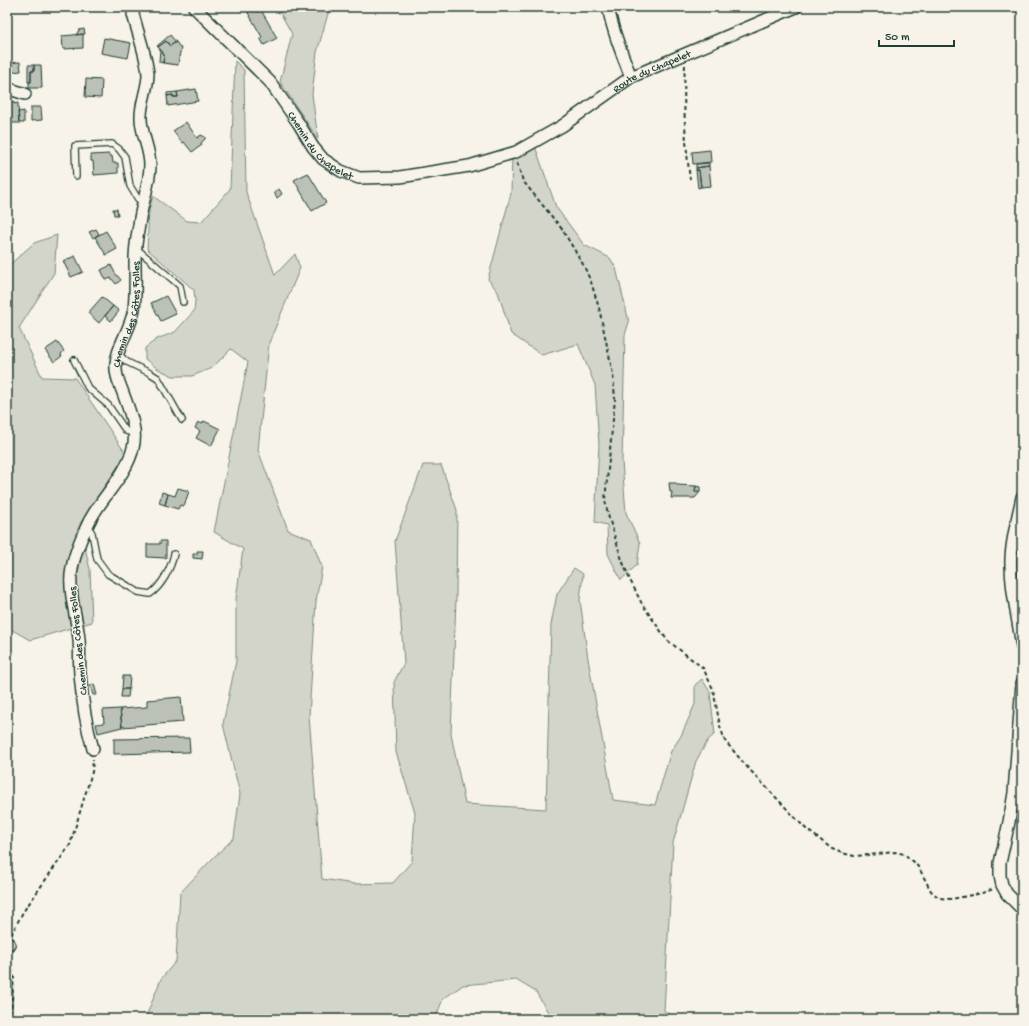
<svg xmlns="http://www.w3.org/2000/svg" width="1029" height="1026" viewBox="0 0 1029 1026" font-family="'Gochi Hand',sans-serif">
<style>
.green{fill:#d3d5ca;stroke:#79897f}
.building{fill:#bbc1b6;stroke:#1f3d34}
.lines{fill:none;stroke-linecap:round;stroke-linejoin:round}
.service-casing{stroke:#1f3d34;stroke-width:8}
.minor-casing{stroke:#1f3d34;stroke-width:14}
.path{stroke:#1f3d34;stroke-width:2;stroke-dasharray:4 3;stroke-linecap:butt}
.service{stroke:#f7f3e8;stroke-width:5.5}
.minor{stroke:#f7f3e8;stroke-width:11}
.labels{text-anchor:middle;stroke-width:3;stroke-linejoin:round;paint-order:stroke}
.street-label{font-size:11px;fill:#1f3d34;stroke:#f7f3e8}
</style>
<rect width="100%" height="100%" fill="#f7f3e8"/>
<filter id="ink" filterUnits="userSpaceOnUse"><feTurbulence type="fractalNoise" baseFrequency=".025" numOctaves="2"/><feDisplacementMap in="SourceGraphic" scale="8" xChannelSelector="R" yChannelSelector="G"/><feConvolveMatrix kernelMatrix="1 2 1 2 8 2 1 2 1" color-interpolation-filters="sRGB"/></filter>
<g filter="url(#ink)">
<path class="green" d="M277,7H330L317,52L312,94L318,139L280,82L292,34Z
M235,61L244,70L246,192L275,275L295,254L300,268L269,343L258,450L288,530L311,539L322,567L316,601L309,716L322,879L354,884L393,883L412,861L415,813L396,752L394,682L404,663L395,541L423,465H441L457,510L456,598L451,734L465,804L546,809L551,625L557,594L574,568L583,574L580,600L588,659L613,800L655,805L671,751L681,736L695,704V685L702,679L710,692L715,734L708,740L696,761L673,843L664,1011L679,1019H548L549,1014L536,992L516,980L463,985L443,999L435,1019H145L161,979L176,961L180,893L213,858L234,838L240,794L223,724L236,661V599L243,549L214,532L248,362L231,349L212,368L192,376H173L158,369L145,359V348L157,339L175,332L194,311L195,300L194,290L147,249L149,210L153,196L187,221L201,222L230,189Z
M535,146L556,207L584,245L610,258L616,268L629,322L625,335L622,462L626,513L640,543L637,565L621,580L608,554L607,525L595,522L599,445L595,385L578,344L542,355L511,334L498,292L488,279L511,193L512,157Z
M57,235L54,273L19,328L42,377L75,378L126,454L80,524L90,570L92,622L30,640L7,627V267L34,243Z"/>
<path class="building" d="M254,7L257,12L261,10L277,38L264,45L260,38L262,37L247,11Z
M84,29L85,34L76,35L79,30Z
M83,34V48L63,49L62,36Z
M170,35L176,42L170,46L166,41L158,47L157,46Z
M104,38L131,43L128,58L101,53Z
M166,41L170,46L176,42L182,50L180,52L178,65L163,63L164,55L158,47Z
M160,49L164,55L163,63L159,62Z
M20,62L21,71L10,72L11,77H7V63Z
M28,65H34V71H31V82H28Z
M34,65H41L42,88H29V82H31V71H34Z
M86,79L102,80L101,98L85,97Z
M196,89L198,101L168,106L167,96L173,95V97H178L177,92Z
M177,92L178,97H173V95L167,96V93Z
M14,101V104L18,103L19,123H7V102Z
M31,107H41L42,120L31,121Z
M24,111V123H19L18,112Z
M186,122L197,138L201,135L205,137V139L201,143L202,145L192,152L184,142L182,143L173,131Z
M710,150L711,162L693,164L692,152Z
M109,154V156H112L113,163H118V173L94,175L93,161H91V155Z
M709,163V166L696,168V164Z
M709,166L711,186L701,187L699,170H696V168Z
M696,170H699L701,187L698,188Z
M308,173L326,203L312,211L294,180Z
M279,189L282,194L277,198L274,192Z
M113,209H117L118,215H114Z
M96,229L99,234L93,238L89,232Z
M106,231L117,249L106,255L95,237Z
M75,256L83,272L71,277L63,261Z
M111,265L115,273L121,280L116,284L111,278L106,280L101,270Z
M166,296L176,314L161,321L151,303Z
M102,297L113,306L99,323L88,313Z
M113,306L119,311L111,321L105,316Z
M57,342L64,351L61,354L62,356L54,362L45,350Z
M204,421L220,429L211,446L196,438L200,431L195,428L198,422L202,424Z
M669,483H676L677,485L696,486L695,492H700L695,498H671L672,492H670Z
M696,486L700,487V492H695Z
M178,488L189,491L184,506L180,505L178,509L165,505L168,494L175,496Z
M162,492L168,494L165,505L159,503Z
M160,541H166V558L147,557V544H160Z
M197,551H203L202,559L193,558V554H197Z
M123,676H130L129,689H122Z
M94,684L97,695H93L90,685Z
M122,689H129L128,697H121Z
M181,697L183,722L122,727L120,709L147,707V700Z
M120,709L122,727L98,733L96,724L104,723L103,710Z
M189,738L190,752L114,754V739Z"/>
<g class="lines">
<defs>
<path id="service" d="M76,176L75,146L112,144L119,149L125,157L130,186L138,199L143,201
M136,248L180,286L183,302
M118,354L127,362L150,373L158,378L182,420
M74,360L88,388L108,405L126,431L134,433
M87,525L92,533L97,559L108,574L138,592L150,594C162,586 171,568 174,554"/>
<g id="minor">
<path id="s1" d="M194,7L270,82L299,124L313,147L323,159L341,171L359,178L400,177L469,166L516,152L562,126L631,77L796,7"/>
<path d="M608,7C613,32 622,54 631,77"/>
<path d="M7,88L25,94"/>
<path d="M1022,497C1018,517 1012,537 1011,558C1010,587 1018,618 1022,647"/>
<path d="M1022,683L1014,793L1009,822L1000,863V876L1002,885L1007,894L1022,909"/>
<path id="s2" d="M93,749C86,725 82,699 80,674C79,662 80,651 79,639C77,617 69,597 71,575C73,557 80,540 88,524C100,498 126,477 133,448C138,430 129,410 123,393C119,382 115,375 116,363C117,346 131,329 134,309C136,293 135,276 135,259C135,248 137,236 139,225C141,205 150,185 150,165C150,148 140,132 141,116C141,102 148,88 148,74C146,54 138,34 133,14L134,7"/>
<path d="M7,945L9,944"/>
</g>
</defs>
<use href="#service" class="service-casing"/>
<use href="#minor" class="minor-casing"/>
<path class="path" d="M685,65C683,103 685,141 690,179
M517,163L523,181L562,229L584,266L591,282L599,308L613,374L615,399L605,500L608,515L622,560L630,580L642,604L667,640L703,668L713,689L720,726L725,741L748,768L805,828L832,849L842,853L854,856L869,855L895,852L904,854L914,862L919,868L931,891L939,898L952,899L982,893L994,889
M11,935L23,912L70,845L92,772L93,759
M9,955L14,978L10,1019"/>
<use href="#service" class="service"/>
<use href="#minor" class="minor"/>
</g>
</g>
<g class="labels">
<g class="street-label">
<text dy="4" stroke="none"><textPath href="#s1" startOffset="560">Route du Chapelet</textPath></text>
<text dy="4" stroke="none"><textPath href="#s1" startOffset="189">Chemin du Chapelet</textPath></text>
<text dy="4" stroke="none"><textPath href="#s2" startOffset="457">Chemin des Côtes Folles</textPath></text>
<text transform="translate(77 641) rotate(-96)" y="4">Chemin des Côtes Folles</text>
</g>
</g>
<rect width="1029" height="1026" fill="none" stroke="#f7f3e8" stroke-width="24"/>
<rect x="12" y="12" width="1005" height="1002" fill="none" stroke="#1f3d34" stroke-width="1.5" filter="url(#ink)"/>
<path d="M879 40v6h75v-6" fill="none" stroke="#1f3d34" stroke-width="2"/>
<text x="885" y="40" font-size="12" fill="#1f3d34" stroke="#f7f3e8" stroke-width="3" paint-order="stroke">50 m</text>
</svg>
